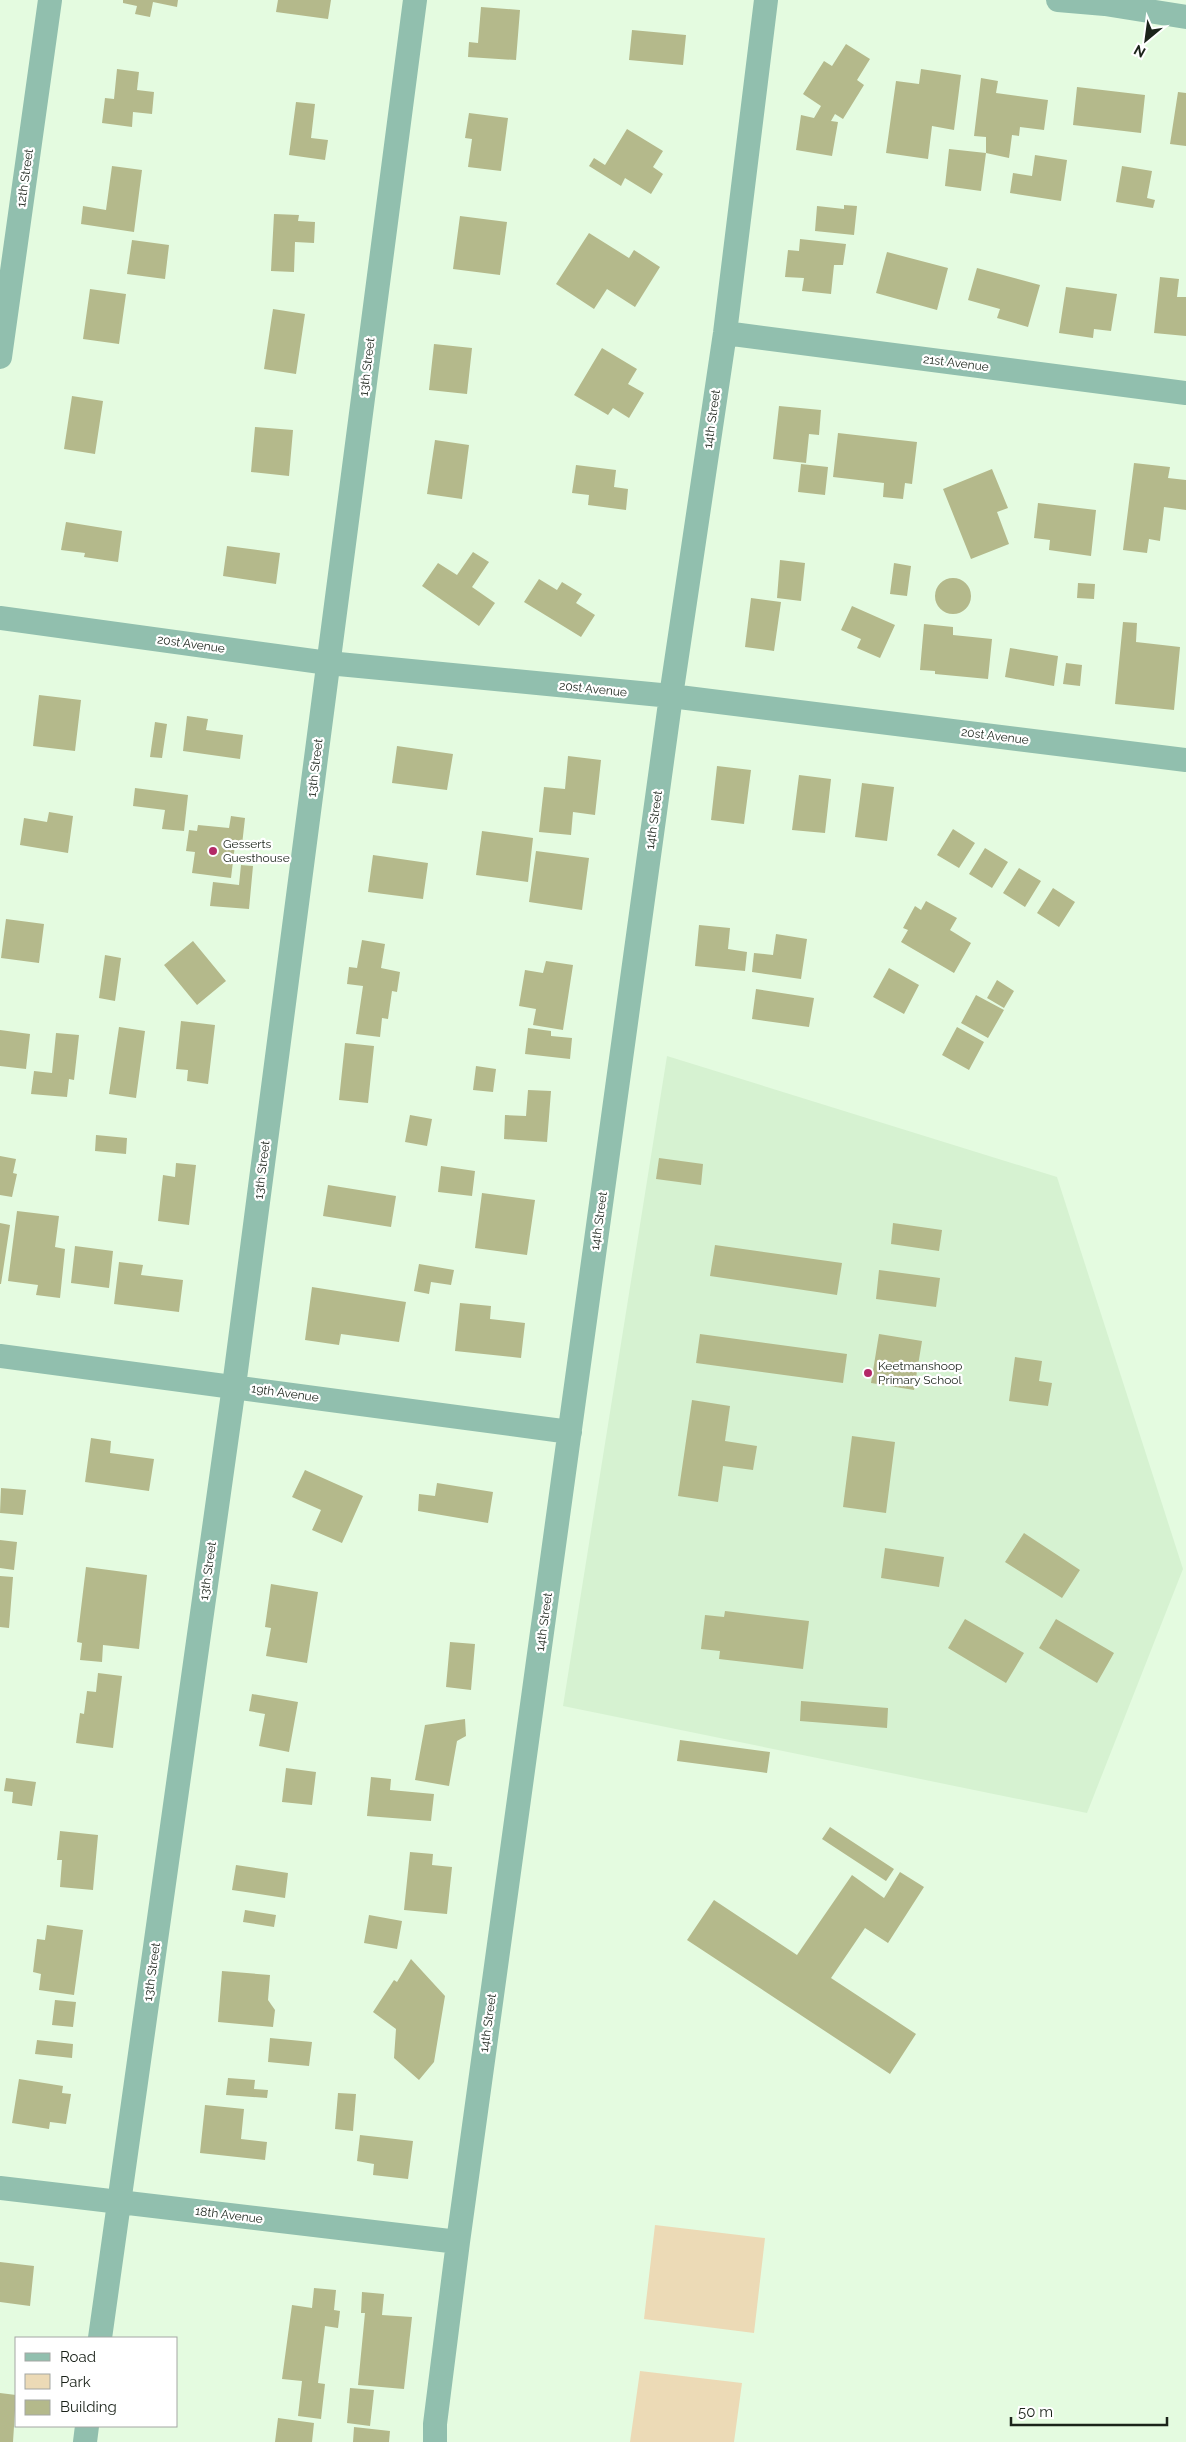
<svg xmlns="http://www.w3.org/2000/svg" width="1186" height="2442" viewBox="0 0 1186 2442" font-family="Raleway,sans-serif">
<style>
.built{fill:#d6f2d1}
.green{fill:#ecdab6}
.building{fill:#b4b98b}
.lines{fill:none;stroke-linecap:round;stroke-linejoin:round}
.minor{stroke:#91bfae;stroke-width:24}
.poi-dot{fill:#b32967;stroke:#fff;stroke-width:2}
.labels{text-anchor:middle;stroke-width:4.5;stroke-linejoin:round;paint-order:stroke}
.street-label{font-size:12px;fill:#1b231a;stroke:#fff}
.poi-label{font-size:12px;fill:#1b231a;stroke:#fff;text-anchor:start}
</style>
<rect width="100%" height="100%" fill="#e4fbe0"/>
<path class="built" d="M667,1056L1057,1177L1183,1569L1087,1813L563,1706Z"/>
<path class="green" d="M655,2225L765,2238L754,2333L644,2319Z
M640,2371L742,2383L734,2442H630Z"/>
<path class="building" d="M123,0H178L177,7L153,2L150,17L135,14L137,6L123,3Z
M278,0H331L328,19L276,12Z
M481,7L520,10L516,60L468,57L469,42L478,43Z
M632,30L686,35L683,65L629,60Z
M846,44L870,59L857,80L864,85L843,119L835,114L831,121L838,122L832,156L796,150L801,115L814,118L821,106L803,94L824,61L832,66Z
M117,69L139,72L137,90L154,92L152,114L133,112L132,127L102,123L105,98L114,99Z
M921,69L961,75L954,130L932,126L928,159L886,153L896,81L919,84Z
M981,78L998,81L996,93L1048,100L1044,130L1020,127L1019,136L1012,135L1009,158L986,153V137L974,136Z
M1077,87L1145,95L1141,133L1073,125Z
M1178,92L1186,93V146L1170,144Z
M296,102L315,104L311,138L328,140L325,160L289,155Z
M469,113L508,118L501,171L468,167L472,139L465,138Z
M627,129L663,151L653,167L663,174L651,194L625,178L621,186L589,166L594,158L605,165Z
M949,149L986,153L981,191L945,186Z
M1035,155L1067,160L1061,201L1010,193L1013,173L1032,176Z
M112,166L142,170L134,232L81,224L83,206L106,210Z
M1122,166L1152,171L1147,198L1155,200L1153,208L1116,202Z
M844,205L857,206L854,235L815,231L817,206L844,209Z
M274,214L299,215L298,221L315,222L314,243L295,242L294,272L271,271Z
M460,216L507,222L500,275L453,269Z
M589,233L629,258L634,250L660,267L635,307L607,289L594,309L556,284Z
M800,239L846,244L843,265H834L831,294L802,291L804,278L785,277L788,250L799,251Z
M132,240L169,245L165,279L127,274Z
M887,252L948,268L937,310L876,293Z
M977,268L1040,285L1028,327L997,318L1000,309L968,300Z
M1160,277L1179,279L1177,297H1186V336L1154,333Z
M1066,287L1117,294L1111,331L1094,329L1093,338L1059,333Z
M90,289L126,294L119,344L83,339Z
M273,309L305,314L296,374L264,369Z
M434,344L472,348L467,394L429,390Z
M602,348L637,369L628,384L644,393L629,418L613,408L608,415L574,395Z
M72,396L103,401L95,454L64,449Z
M779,406L821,410L819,435L809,434L806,463L773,459Z
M255,427L293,430L289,476L251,472Z
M838,433L917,442L912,484L905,483L903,499L883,497L884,483L833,477Z
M435,440L469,445L462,499L427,494Z
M1134,463L1170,467L1168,478L1186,480V510L1164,507L1160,541L1149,539L1147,553L1123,550Z
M801,464L828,467L825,495L798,492Z
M576,465L616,470L614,487L628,489L626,510L588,505L589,495L572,493Z
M992,469L1008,508L997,512L1009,544L971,559L943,489Z
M1038,503L1096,510L1091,556L1049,550L1050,540L1034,538Z
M66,522L122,531L118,562L84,557L85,553L61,550Z
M227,546L280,553L276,584L223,576Z
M473,552L489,562L472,587L495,603L479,626L422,586L438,563L457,575Z
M780,560L805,563L801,601L777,598Z
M894,563L911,566L907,596L890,594Z
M935 596a18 18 0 1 1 36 0a18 18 0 1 1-36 0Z
M539,579L557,590L562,582L582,594L576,603L595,615L581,637L524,602Z
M1078,583L1095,584L1094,599L1077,598Z
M751,598L781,602L774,651L745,647Z
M852,606L895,625L880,658L857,648L861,639L841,630Z
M1123,622L1137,623L1136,642L1180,647L1174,710L1115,704Z
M924,624L953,627V635L992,639L988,679L935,674V671L920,670Z
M1010,648L1058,656L1054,686L1005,677Z
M1066,663L1082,665L1080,686L1063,684Z
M39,695L81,700L75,751L33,746Z
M187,716L208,719L206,730L243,735L240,759L183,751Z
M155,722L167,724L162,758L150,757Z
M397,746L453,754L447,790L392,783Z
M568,756L601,760L595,815L573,812L571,835L539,832L544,787L565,789Z
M717,766L751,770L744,824L711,820Z
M799,775L831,779L825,833L792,830Z
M862,783L894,787L887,841L855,837Z
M135,788L188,795L184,831L162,829L165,810L133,806Z
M49,812L73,816L68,853L20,845L24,818L47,822Z
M231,816L245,818L242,845H235L231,878L192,873L195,852L186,851L189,830L197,831L198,825L229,828Z
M953,829L975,843L959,868L937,855Z
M482,831L533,838L528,882L476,875Z
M985,848L1008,862L992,888L969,874Z
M536,851L589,858L582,910L529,902Z
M373,855L428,863L423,899L368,892Z
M241,865L253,866L249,909L210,906L213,882L239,885Z
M1019,868L1041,881L1025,907L1003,893Z
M1053,888L1075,902L1059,927L1037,913Z
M926,901L957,918L950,930L971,943L954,973L901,942L908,930L903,928L915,906L921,910Z
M6,919L44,924L39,963L1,958Z
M699,925L730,928L728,949L747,952L745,971L695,966Z
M776,934L807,939L801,979L752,972L754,953L773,955Z
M362,940L385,944L381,968L400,972L397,992L392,991L388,1019L382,1018L380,1037L356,1034L363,986L347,984L349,967L357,968Z
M193,941L226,981L197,1005L164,965Z
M105,955L121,958L115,1001L99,998Z
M546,961L573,965L563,1030L533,1025L536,1009L519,1006L525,970L543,973Z
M889,968L919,985L904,1014L873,997Z
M997,980L1014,991L1004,1008L987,998Z
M756,989L814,998L809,1027L752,1019Z
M976,995L1004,1010L988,1038L961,1023Z
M181,1021L215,1025L208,1084L187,1081L188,1070L176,1069Z
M119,1027L145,1031L136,1098L109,1094Z
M957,1027L984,1042L969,1070L942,1055Z
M528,1028L551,1031V1036L572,1038L570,1059L525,1054Z
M0,1030L30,1034L26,1069L0,1066Z
M56,1033L79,1035L74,1080L69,1079L67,1097L31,1094L34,1071L52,1073Z
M345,1043L374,1046L368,1103L339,1100Z
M476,1066L496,1069L493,1092L473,1090Z
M528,1090L551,1091L547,1142L504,1139L505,1115L526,1116Z
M410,1115L432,1119L427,1146L405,1142Z
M96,1135L127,1138L126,1154L95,1151Z
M0,1156L16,1159L13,1173L17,1174L12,1197L0,1195Z
M659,1158L703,1164L701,1185L656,1179Z
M176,1163L196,1165L189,1225L158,1221L163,1175L175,1177Z
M441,1166L475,1171L472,1196L438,1192Z
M328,1185L396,1196L391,1227L323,1216Z
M482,1193L535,1200L527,1255L475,1248Z
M17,1211L59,1216L55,1247L65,1249L60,1298L36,1295L38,1285L8,1281Z
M0,1223L10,1225L1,1284H0Z
M893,1223L942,1230L939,1251L891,1244Z
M715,1245L842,1263L837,1295L710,1276Z
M75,1246L113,1251L109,1288L71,1283Z
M119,1262L143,1265L141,1275L183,1280L179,1312L114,1304Z
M419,1264L454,1270L451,1285L431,1282L429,1294L414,1291Z
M879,1270L940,1278L936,1307L876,1299Z
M312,1287L406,1302L399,1342L341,1334L339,1345L305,1340Z
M460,1303L491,1306L490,1319L525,1323L521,1358L455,1351Z
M700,1334L847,1354L843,1383L696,1363Z
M879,1334L922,1341L914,1390L871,1383Z
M1015,1357L1042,1361L1039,1381L1052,1383L1048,1406L1009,1401Z
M692,1400L730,1406L725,1441L757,1446L753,1470L723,1466L718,1502L678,1496Z
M852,1436L895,1442L886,1513L843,1507Z
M91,1438L111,1441L110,1453L154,1459L149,1491L85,1482Z
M305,1470L363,1496L342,1543L312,1530L321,1510L292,1497Z
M437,1483L493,1492L488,1523L418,1511L419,1494L435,1496Z
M1,1488L26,1490L23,1515L0,1513Z
M1024,1533L1080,1570L1062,1598L1005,1562Z
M0,1540L17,1542L14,1570L0,1568Z
M885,1548L944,1557L939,1587L881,1578Z
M86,1567L147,1575L139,1649L103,1645L102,1662L80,1660L82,1643L77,1642Z
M0,1576L13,1577L9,1628L0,1627Z
M271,1584L318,1592L307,1663L266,1656L271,1628L265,1627Z
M725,1611L809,1621L803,1669L719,1659L720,1651L701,1649L705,1615L724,1617Z
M965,1619L1024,1653L1006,1683L948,1648Z
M1056,1619L1114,1653L1097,1683L1039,1648Z
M450,1642L475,1644L471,1690L446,1687Z
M98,1673L122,1676L113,1748L76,1743L80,1713L84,1714L87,1691L96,1692Z
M252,1694L298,1702L289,1752L259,1746L265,1714L249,1711Z
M801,1701L888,1708L887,1728L800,1721Z
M465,1719L466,1736L457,1741L449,1786L415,1780L425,1725Z
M680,1740L770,1752L767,1773L677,1761Z
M286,1768L316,1772L312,1805L282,1802Z
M371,1777L391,1779L390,1790L434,1794L431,1821L367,1816Z
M6,1778L36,1782L32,1806L12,1803L13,1792L4,1791Z
M830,1827L894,1869L886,1881L822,1839Z
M60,1831L98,1835L93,1890L60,1887L62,1860H57Z
M410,1852L433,1854L432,1865L452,1867L447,1914L404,1910Z
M236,1865L288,1873L285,1898L232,1890Z
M900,1872L924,1887L888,1943L865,1928L831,1978L916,2034L890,2074L687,1940L714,1900L797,1955L852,1875L884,1898Z
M245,1910L276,1915L274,1927L243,1922Z
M369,1915L402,1921L397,1949L364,1943Z
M47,1925L83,1930L74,1995L39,1990L41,1974L33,1972L37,1939L45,1940Z
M411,1959L445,1996L434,2062L419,2080L394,2058L396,2029L373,2012L394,1980L397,1982Z
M222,1971L270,1975L268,2000L275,2010L273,2027L218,2022Z
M55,2000L76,2002L73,2027L52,2025Z
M270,2038L312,2042L309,2066L268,2062Z
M37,2040L73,2044L72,2058L35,2054Z
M228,2078L255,2080L254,2089L268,2090L267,2098L226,2095Z
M19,2079L63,2086L62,2093L71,2094L66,2124L50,2122L49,2129L12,2123Z
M338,2093L356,2094L353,2131L335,2129Z
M205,2105L244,2109L241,2139L267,2142L265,2160L200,2153Z
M360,2135L413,2141L408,2179L373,2175L374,2164L357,2161Z
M0,2262L34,2266L30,2306L0,2302Z
M314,2288L336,2290L334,2310L340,2311L338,2328L325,2326L318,2383L325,2384L321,2419L298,2416L302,2381L282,2379L292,2305L312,2308Z
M362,2292L384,2294L382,2315L412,2317L404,2389L358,2385L365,2313H361Z
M350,2388L374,2390L370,2426L347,2423Z
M0,2393L16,2395L13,2442H0Z
M278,2418L314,2423L312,2442H275Z
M354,2427L390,2431L389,2442H353Z"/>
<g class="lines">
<path class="minor" d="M1058,0L1105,4L1186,17
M725,333L1186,393
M0,357L50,0
M0,618L328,663L671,696L1186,760
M0,1356L570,1432
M0,2188L458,2242
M100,2338L234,1386L415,0
M85,2442L87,2426
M435,2442V2424L458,2242L671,696L725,333L766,0"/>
</g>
<g class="poi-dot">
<circle cx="213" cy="851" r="5"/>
<circle cx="868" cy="1373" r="5"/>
</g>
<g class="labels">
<g class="street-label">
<text transform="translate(25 178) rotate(-82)" y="4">12th Street</text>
<text transform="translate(956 363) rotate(7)" y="4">21st Avenue</text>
<text transform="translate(367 367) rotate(-83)" y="4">13th Street</text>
<text transform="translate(712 419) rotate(-82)" y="4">14th Street</text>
<text transform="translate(191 644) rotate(8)" y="4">20st Avenue</text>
<text transform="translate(593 689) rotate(6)" y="4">20st Avenue</text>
<text transform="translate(995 736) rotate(7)" y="4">20st Avenue</text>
<text transform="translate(315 768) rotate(-83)" y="4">13th Street</text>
<text transform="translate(654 820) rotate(-82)" y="4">14th Street</text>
<text transform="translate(262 1170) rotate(-83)" y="4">13th Street</text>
<text transform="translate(599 1221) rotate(-82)" y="4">14th Street</text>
<text transform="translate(285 1393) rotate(8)" y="4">19th Avenue</text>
<text transform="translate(208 1571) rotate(-82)" y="4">13th Street</text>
<text transform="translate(544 1622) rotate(-82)" y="4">14th Street</text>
<text transform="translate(152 1972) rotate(-82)" y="4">13th Street</text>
<text transform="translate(488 2023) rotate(-82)" y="4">14th Street</text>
<text transform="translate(229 2215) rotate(7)" y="4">18th Avenue</text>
</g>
<g class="poi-label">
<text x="223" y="848">Gesserts<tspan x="223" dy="14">Guesthouse</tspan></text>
<text x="878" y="1370">Keetmanshoop<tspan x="878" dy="14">Primary School</tspan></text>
</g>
</g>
<rect x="15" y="2337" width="162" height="90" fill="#ffffff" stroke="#a4a7a3"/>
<rect x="25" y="2353" width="25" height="8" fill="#91bfae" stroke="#a4a7a3"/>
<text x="60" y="2362" font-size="15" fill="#1b231a">Road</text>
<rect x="25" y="2374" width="25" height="15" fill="#ecdab6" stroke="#a4a7a3"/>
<text x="60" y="2387" font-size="15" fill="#1b231a">Park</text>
<rect x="25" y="2400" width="25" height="15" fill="#b4b98b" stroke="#a4a7a3"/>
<text x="60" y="2412" font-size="15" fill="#1b231a">Building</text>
<g transform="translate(1146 40) rotate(209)" stroke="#ffffff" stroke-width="4" paint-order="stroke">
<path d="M0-4L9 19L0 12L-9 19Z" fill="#1b231a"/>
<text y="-8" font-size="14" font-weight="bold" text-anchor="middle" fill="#1b231a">N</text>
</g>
<path d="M1011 2417v8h156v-8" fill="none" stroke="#1b231a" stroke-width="2.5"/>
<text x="1018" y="2417" font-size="15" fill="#1b231a" stroke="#ffffff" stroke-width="4" paint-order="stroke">50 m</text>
</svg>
